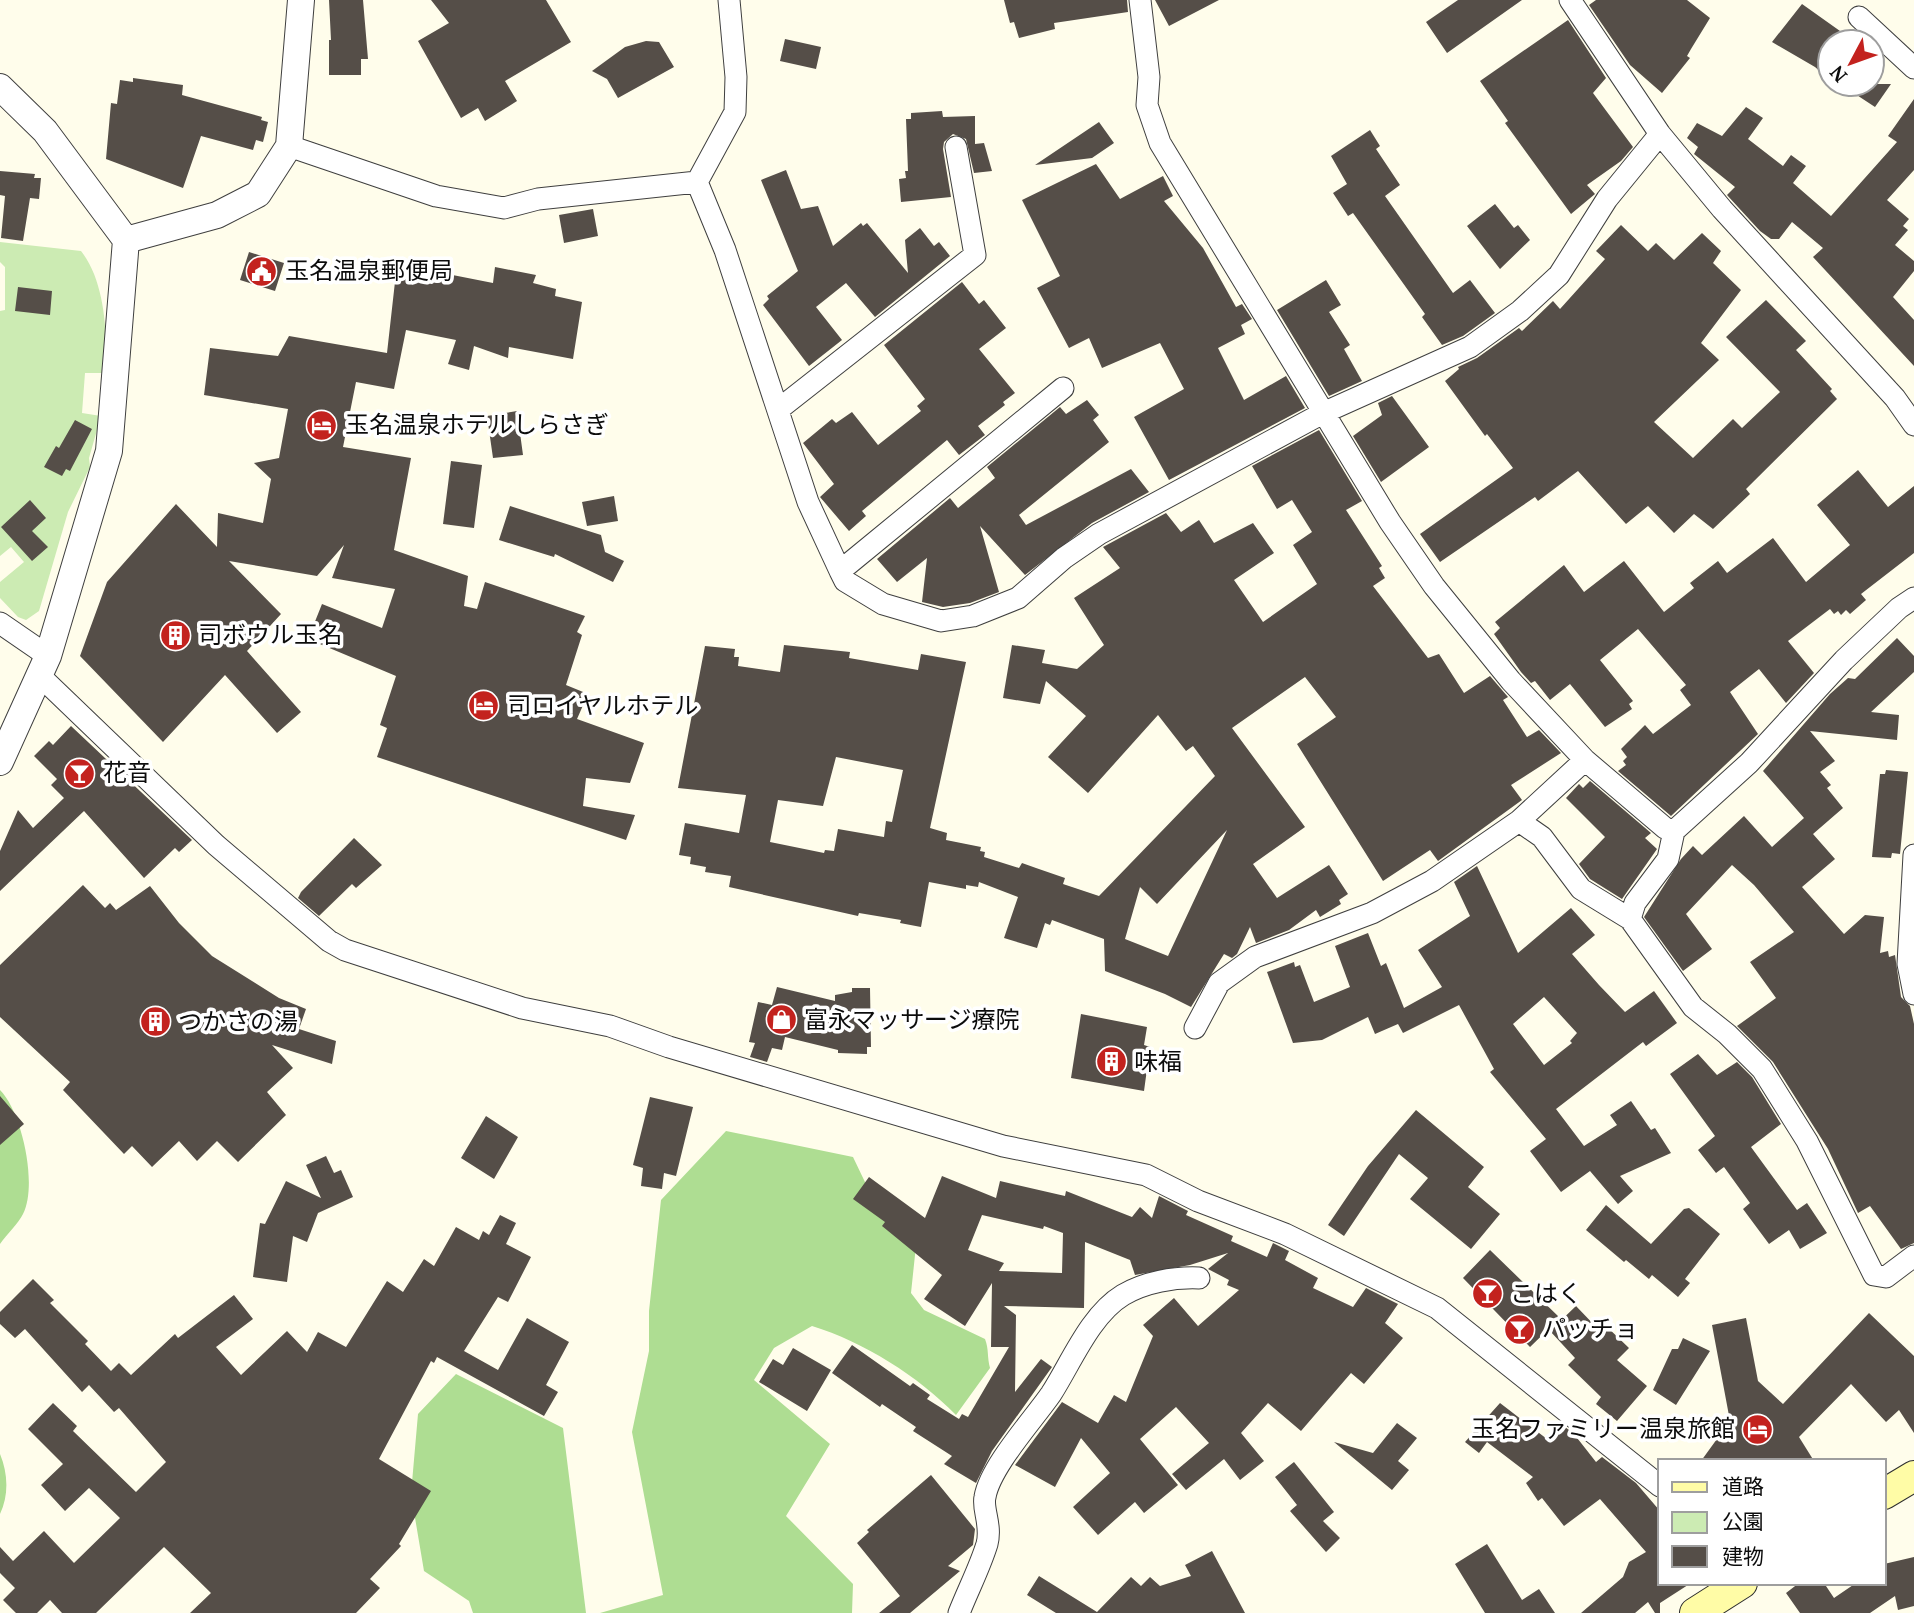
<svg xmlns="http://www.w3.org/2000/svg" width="1914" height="1613" viewBox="0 0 1914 1613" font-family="'PT Serif','Noto Sans JP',serif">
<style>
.green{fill:#ccebb3}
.forest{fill:#aedd92}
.building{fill:#554e48;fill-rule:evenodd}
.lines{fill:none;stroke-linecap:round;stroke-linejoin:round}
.minor-casing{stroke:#3f3f3f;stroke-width:23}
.tertiary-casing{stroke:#3f3f3f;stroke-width:28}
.secondary-casing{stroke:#2e2e2e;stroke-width:32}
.minor{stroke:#fff;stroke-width:21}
.tertiary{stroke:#fff;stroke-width:26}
.secondary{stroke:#fffca6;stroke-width:30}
.labels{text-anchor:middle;stroke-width:7;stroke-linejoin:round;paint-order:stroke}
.poi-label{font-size:24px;fill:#0c0c0c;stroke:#fff;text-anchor:start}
</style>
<rect width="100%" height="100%" fill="#fffdeb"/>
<path class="green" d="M0,242L81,251C105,281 108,335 105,373H85L82,413L101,416L89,458L90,467L68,512L39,611L26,620L18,617L0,598V582L24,562L11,547L0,556V311L5,310V267L0,262Z"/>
<path class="forest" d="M0,1090C22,1112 38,1185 23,1214C18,1224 7,1234 0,1244Z
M726,1131L853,1157L875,1203L917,1236L911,1293L924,1310L985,1339C989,1349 987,1357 990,1368L956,1415C918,1376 864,1342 812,1326L774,1348L754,1380L830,1444L786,1516L853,1584L852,1613H600L663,1595L632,1432L649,1351V1311L661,1200Z
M456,1374L563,1428L586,1613H473L469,1601L424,1571L411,1494L418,1414Z
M0,1454C8,1473 9,1495 0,1514Z"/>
<path class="building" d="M329,0H363L368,59H361V75H329V40H331Z
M431,0H546L571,42L505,81L517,101L485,121L478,108L461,118L418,41L449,23Z
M1004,0H1127L1128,12L1054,23L1055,29L1019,38L1014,22L1010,23Z
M1155,0H1219L1169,26Z
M1458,0H1522L1447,53L1426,22Z
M1596,0H1687L1710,18L1691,49L1687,56L1690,58L1662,93L1630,65L1589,5Z
M1802,4L1840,31L1835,42H1830V80L1815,67L1772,42Z
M1568,20L1606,78L1593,93L1633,147L1621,161L1587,185L1595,194L1571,214L1505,123L1508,121L1480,81Z
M785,39L821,47L816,69L780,61Z
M646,41L659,42L674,67L618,98L607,79L592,71L625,47Z
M133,78L183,85L182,95L262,117L261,120L268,122L263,142L256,140L253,150L201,136L183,188L106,159L111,103L117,104L120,80L133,82Z
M1840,84H1891L1875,107Z
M1914,99V170L1887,200L1909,219L1903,226L1908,230L1895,245L1914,261V271L1893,297L1914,320V366L1813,257L1823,248L1792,222L1779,239H1771L1760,231L1727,195L1735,187L1694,154L1698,147L1687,138L1697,123L1722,136L1746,107L1763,118L1748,139L1783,166L1791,155L1806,166L1793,183L1831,216L1897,142L1888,136Z
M942,111L943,117L975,116V144L984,143L992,171L974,173L966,139L953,134L944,142L943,149L951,197L901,202L899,179L906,178L905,171H908L906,119H911V113Z
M1099,122L1114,143L1092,158L1035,165Z
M1370,130L1380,146L1376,149L1400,185L1385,196L1453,293L1470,280L1495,313L1463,336L1442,345L1422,317L1425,314L1353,213L1348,216L1333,193L1347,184L1331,156Z
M1096,164L1120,199L1163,176L1173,196L1164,201L1203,248L1236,307L1242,304L1252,319L1241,325L1245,334L1218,348L1244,400L1286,376L1305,408L1169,480L1134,417L1184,389L1160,343L1102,368L1089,338L1069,348L1037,288L1060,276L1022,200Z
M786,170L801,209L818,206L833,246L861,223L863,226L867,223L908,273L905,240L920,228L934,246L939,242L950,256L875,317L846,283L816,307L842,340L809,366L763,305L769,299L767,296L798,271L761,180Z
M0,171L35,174L34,178H41L39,199L30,198L23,241L1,238L5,196L0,195Z
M1495,204L1514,228L1518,225L1530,240L1500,269L1467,226Z
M593,209L598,236L564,243L559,215Z
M1621,225L1648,251L1656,243L1674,260L1702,233L1721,251L1713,263L1741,290L1701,343L1719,360L1654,422L1693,458L1733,419L1742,428L1780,392L1726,337L1766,300L1806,341L1796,350L1832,389L1830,391L1837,399L1746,489L1750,494L1713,529L1694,514L1674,533L1648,506L1626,524L1578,471L1538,501L1535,497L1440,562L1420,534L1513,468L1487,434L1485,436L1445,381L1459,369L1458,367L1477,358L1519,328L1522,331L1553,301L1560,309L1605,259L1596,251Z
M249,252L284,263L275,291L240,280Z
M397,264L493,283L495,267L536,275L533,283L556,289L555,296L582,302L573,359L509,347L508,358L474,346L469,370L448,364L456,340L406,330L394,389L356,382L343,447L411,458L394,550L468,576L464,606L477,609L485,582L585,616L577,632L582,635L566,685L588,694L577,719L644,743L630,783L586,778L583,806L635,815L626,840L377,757L387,728L380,725L396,676L308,639L322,604L382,628L395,589L332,578L344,545L317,576L229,561L281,614L247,651L301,712L277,733L225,675L163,742L80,656L107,582L176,504L217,547L218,513L263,523L271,479L254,463L279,458L288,409L204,395L210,348L278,356L289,336L387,353Z
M1326,280L1341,305L1329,312L1350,345L1344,349L1362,381L1329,396L1277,310Z
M962,282L979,304L984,300L1006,328L979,349L1015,393L1003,402L1005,405L978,426L985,435L959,455L947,440L862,511L866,516L849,531L820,497L834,484L803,443L832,419L836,423L852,412L878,445L921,411L917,406L925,399L884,345Z
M18,287L52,291L50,315L15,311Z
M1392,396L1429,447L1381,482L1353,436L1382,415L1378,403Z
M1087,400L1099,415L1093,420L1109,442L1019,515L1026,525L1131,469L1149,492L1092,523L1025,575L980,526L999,592L970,603L943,607L922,602L927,558L897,582L877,559L950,498L958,508L995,478L987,467L1060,407L1066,414Z
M517,411L523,455L493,458L487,416Z
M75,420L92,429L70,471L66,469L62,476L44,467L56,446L59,448Z
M1319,430L1362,501L1346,510L1382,566L1379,568L1385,578L1373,586L1428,658L1439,654L1464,693L1490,676L1508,697L1503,700L1527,737L1539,730L1561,753L1511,785L1522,800L1438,861L1430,850L1383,881L1297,744L1336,717L1305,677L1232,728L1305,827L1253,864L1277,898L1329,865L1348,894L1339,900L1341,904L1320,917L1316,910L1289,930L1256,943L1250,927L1237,954L1232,958L1224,954L1191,1007L1165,994L1105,971L1104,939L1052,920L1050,925L1045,923L1037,948L1004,938L1018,897L979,882L978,887L966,885V889L929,882L921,927L900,923L901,920L859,913L858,916L729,887L731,876L705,872L706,867L690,864L691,857L679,855L685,823L739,833L746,795L678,788L705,646L735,649L734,657H739L738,666L780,672L784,645L850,652L849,658L918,670L921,654L966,662L930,828L947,833L946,840L981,847L980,851L985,852L984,857L1019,868L1022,863L1036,868L1065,878L1063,884L1099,896L1215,776L1193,746L1186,751L1158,715L1088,793L1048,757L1086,716L1046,681L1040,704L1003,698L1012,645L1045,650L1042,663L1077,669L1104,645L1074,598L1120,568L1103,547L1166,513L1181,532L1199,520L1214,543L1253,523L1274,553L1234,580L1263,622L1317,584L1293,545L1312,532L1292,500L1277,509L1252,466ZM836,757L903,770L892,822L886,821L884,837L838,829L834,851L825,850L824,853L770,842L778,800L823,806ZM1227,830L1168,956L1125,939L1140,887L1157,904Z
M451,461L482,465L474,528L443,524Z
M1858,470L1888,507L1914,486V553L1861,594L1866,600L1850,614L1846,610L1841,615L1838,611L1834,614L1830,609L1788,641L1814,673L1786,703L1759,669L1730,692L1758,734L1671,816L1618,771L1626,765L1623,761L1627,757L1621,749L1645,725L1653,734L1691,705L1680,690L1686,685L1638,629L1600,660L1633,701L1629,704L1632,709L1605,727L1570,684L1550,700L1535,681L1531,683L1521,672L1494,634L1500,628L1495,622L1564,565L1584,592L1624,561L1664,612L1694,588L1690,583L1718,561L1727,573L1773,538L1806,582L1850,545L1817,505Z
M614,496L618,521L587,526L582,502Z
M30,500L46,518L32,531L48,547L32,561L1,527Z
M510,506L601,535L605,552L624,561L613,582L555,554L554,557L499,540Z
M1897,638L1914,656V672L1871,712L1899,715L1897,740L1810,731L1835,761L1820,772L1831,785L1827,788L1843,808L1813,834L1835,859L1802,887L1844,934L1865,915L1884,917L1880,953L1888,951L1889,957L1895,955L1901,997L1910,1006L1914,1024V1243L1901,1249L1870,1206L1858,1213L1828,1149L1773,1062L1737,1026L1776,998L1750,962L1794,932L1754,885L1732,865L1686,914L1712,949L1683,971L1644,917L1681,859L1693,846L1702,855L1744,816L1772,847L1804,818L1763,771L1830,694L1848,678L1855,679Z
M71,726L192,840L179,852L175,848L144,878L84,811L0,891V851L18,810L33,828L64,798L51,785L57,779L34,756L49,741L53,745Z
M1886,770L1908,772L1900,854L1892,853L1891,858L1872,857L1880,774H1885Z
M1590,781L1651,833L1645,838L1657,849L1622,899L1590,879L1579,864L1605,837L1566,798L1579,784L1583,788Z
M354,838L382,865L356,888L352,884L319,916L298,898L301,892Z
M1477,866L1518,953L1571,908L1595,935L1572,954L1599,985L1625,1012L1654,991L1677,1023L1646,1046L1643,1042L1556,1109L1584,1146L1617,1125L1610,1115L1631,1101L1651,1130L1655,1128L1671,1153L1620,1176L1633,1191L1618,1204L1590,1171L1561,1192L1530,1151L1546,1139L1490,1072L1494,1069L1459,1005L1403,1033L1398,1024L1375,1034L1368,1017L1322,1040L1293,1043L1267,972L1294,962L1295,967L1300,965L1314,1002L1350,987L1335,946L1368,933L1381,966L1386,963L1404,1008L1442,987L1418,950L1470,916L1454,882ZM1544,997L1577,1033L1570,1041L1572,1043L1544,1065L1513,1024Z
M83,885L105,908L110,903L116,910L150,886L179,923L212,956L279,998L306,1009L299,1029L336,1041L332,1064L272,1045L293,1068L267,1092L286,1115L238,1162L217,1141L197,1161L179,1141L152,1167L132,1146L124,1154L63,1090L70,1082L0,1017V965Z
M777,987L835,1001V995L852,992V988H870L871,1047H867V1054L838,1053V1050L785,1037L782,1050L772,1048L767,1062L750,1057L755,1043L749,1042L758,1002L772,1005Z
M1081,1014L1147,1027L1144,1045L1150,1047L1144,1091L1071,1078Z
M1698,1054L1717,1075L1737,1062L1752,1077L1781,1124L1751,1147L1797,1210L1807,1203L1827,1233L1800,1249L1789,1230L1769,1244L1743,1209L1750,1203L1724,1167L1716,1173L1698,1150L1715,1136L1670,1074Z
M0,1096L24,1124L0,1145Z
M650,1097L693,1107L676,1176L664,1173L662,1189L641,1186L643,1168L633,1165Z
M1416,1110L1484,1167L1468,1187L1500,1214L1471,1249L1410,1199L1428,1178L1399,1154L1344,1236L1328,1225L1368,1166Z
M486,1116L518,1137L494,1179L461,1158Z
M326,1156L334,1173L341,1170L353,1197L318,1213L307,1242L293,1236L287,1282L253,1277L260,1223L265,1224L286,1181L321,1198L306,1165Z
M942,1176L996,1198L1000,1181L1065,1196L1066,1191L1132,1217L1140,1207L1152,1218L1159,1196L1188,1211L1186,1215L1233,1236L1231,1241L1267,1257L1273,1243L1289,1251L1285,1260L1318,1278L1313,1288L1353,1307L1366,1288L1398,1304L1385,1323L1403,1338L1364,1384L1351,1373L1301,1431L1268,1403L1241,1433L1264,1461L1240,1480L1224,1459L1186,1490L1172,1474L1209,1443L1176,1407L1140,1439L1178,1485L1144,1513L1135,1502L1098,1535L1073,1507L1110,1473L1081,1438L1055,1487L1015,1465L1062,1402L1098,1423L1114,1395L1126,1402L1153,1336L1143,1325L1174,1298L1198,1326L1239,1290L1227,1285L1229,1280L1208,1269L1228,1253L1190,1265L1135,1275L1130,1260L1085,1242L1084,1308L1004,1306L1016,1315L1015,1392L1041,1359L1052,1367L992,1451L976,1483L944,1464L952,1456L913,1431L916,1427L882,1404L880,1407L832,1373L852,1345L910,1386L913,1383L930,1395L927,1399L959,1419L962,1414L968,1417L1009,1347H991L992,1283L965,1326L924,1299L942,1275L882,1226L885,1222L853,1199L869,1177L925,1218ZM982,1215L1043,1229L1044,1226L1063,1233L1062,1273L999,1271L1004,1263L968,1250Z
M1606,1205L1651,1244L1684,1209L1689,1208L1720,1234L1685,1279L1690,1283L1678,1297L1652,1275L1649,1279L1626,1260L1624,1262L1586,1230Z
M500,1215L516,1223L506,1244L531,1257L508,1302L498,1297L464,1351L498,1370L527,1318L569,1342L546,1385L558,1392L544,1416L437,1357L434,1363L431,1361L379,1459L431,1491L399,1544L401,1546L370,1579L380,1588L356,1613H190L211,1593L164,1547L96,1613H62L50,1600L37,1613H16L3,1600L15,1588L0,1573V1547L13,1561L44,1531L74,1563L120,1518L89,1488L65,1511L41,1485L63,1464L28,1429L53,1403L77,1426L73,1431L136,1492L166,1462L119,1408L114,1412L89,1385L82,1392L25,1329L15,1338L0,1324V1312L33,1279L54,1300L50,1303L88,1341L85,1344L111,1371L119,1363L131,1375L175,1334L178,1338L234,1295L253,1319L216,1347L241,1375L287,1331L307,1352L318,1332L346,1347L387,1281L403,1292L424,1259L434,1266L456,1227L479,1240L483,1231L489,1235Z
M1490,1250L1560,1318L1530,1347L1463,1278Z
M1576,1306L1599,1330L1604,1324L1629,1348L1617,1360L1647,1386L1617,1421L1596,1404L1601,1397L1568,1365L1575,1358L1550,1331Z
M1869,1313L1914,1356V1433L1899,1410L1886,1422L1851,1384L1799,1437L1814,1461H1701L1730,1421L1712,1325L1746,1318L1758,1381L1783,1404Z
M1683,1338L1710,1351L1676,1405L1653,1390L1672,1349H1678Z
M793,1348L831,1370L807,1411L759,1382L773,1359L783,1365Z
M1500,1403L1547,1439L1560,1423L1574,1434L1596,1462L1602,1457L1636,1483L1660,1511V1583H1691L1660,1603V1613H1655L1648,1602L1635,1613H1581L1623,1577L1629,1562L1646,1552L1600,1499L1564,1526L1542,1498L1538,1501L1526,1483L1533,1477L1487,1442L1479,1453L1465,1442Z
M1397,1423L1417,1438L1398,1461L1409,1470L1392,1490L1334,1442L1373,1453Z
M1294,1462L1334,1512L1323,1521L1340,1538L1326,1552L1290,1511L1297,1505L1275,1477Z
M931,1475L975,1529L973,1545L948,1566L960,1571L910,1613H879L900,1596L857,1543L869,1532L867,1530Z
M1487,1544L1522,1600L1539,1589L1555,1613H1485L1455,1564Z
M1212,1551L1245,1613H1056L1027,1595L1039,1576L1097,1612L1131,1577L1141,1586L1150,1577L1160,1586L1191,1576L1185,1565Z
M1914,1557V1606L1898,1610L1895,1596L1870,1613H1800L1786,1593L1799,1583H1824L1834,1598L1856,1583H1884V1564Z"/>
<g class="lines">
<defs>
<path id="minor" d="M1140,0L1149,77L1147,105L1160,143L1390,522L1434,586L1511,681L1585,760L1665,828L1674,831
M1570,0L1660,134L1722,209L1895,398L1914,425
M1859,17L1914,68
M289,146L436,196L504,208L538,199L697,182
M697,182L725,250L808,502L840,571L845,581L883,604L941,621L973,616L1018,598L1064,558L1099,534L1323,413L1470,347L1520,311L1559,275L1607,199L1660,134
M697,182L735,112L736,77L729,0
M779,409L975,255L956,147
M840,571L1063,388
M1914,598L1899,608L1844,660L1749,763L1674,831L1668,859L1635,903L1630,919L1693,1007L1727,1034L1762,1069L1807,1141L1874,1275L1886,1277L1914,1256
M0,623L48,656
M38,674L216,845L329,941L345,950L522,1008L610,1026L669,1047L1003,1146L1146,1175L1198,1201L1285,1234L1437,1308L1660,1486
M1519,821L1542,837L1581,889L1630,919
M1914,855L1908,964L1914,994
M1195,1028L1219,983L1255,957L1372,913L1432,881L1519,821L1585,760
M959,1613C968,1590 980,1567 987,1544C992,1525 982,1509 985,1497C990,1467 1033,1420 1051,1394C1071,1363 1090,1315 1123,1295C1145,1282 1174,1277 1199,1278"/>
<path id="tertiary" d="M0,87L45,131L126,240
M0,762L48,656L109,451L126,240L217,215L258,194L289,146L301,0"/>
<path id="secondary" d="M1884,1494L1914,1476
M1695,1613L1742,1583"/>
</defs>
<use href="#minor" class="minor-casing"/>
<use href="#tertiary" class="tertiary-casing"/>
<use href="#secondary" class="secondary-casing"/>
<use href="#minor" class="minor"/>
<use href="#tertiary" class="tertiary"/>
<use href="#secondary" class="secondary"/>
</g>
<defs>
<symbol id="civic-disc" viewBox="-11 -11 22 22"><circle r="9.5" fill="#c3221e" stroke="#fff"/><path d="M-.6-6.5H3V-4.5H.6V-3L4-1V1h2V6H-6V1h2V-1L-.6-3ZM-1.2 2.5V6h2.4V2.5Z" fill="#fff"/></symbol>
<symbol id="hotel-disc" viewBox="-11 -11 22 22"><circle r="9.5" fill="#c3221e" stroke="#fff"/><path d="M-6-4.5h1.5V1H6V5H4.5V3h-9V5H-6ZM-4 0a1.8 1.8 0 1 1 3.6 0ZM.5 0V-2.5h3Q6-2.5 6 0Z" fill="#fff"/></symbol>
<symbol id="building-disc" viewBox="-11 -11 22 22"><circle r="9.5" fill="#c3221e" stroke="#fff"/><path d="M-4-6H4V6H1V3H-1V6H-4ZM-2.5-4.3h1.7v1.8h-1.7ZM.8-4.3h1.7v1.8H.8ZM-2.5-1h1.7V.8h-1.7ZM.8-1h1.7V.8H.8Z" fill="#fff"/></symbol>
<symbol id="bar-disc" viewBox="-11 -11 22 22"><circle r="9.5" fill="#c3221e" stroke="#fff"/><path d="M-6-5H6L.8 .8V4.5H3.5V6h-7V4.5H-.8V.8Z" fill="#fff"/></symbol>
<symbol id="shop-disc" viewBox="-11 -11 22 22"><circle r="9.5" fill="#c3221e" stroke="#fff"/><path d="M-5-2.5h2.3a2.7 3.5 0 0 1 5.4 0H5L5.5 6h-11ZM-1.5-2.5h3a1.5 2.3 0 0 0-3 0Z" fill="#fff"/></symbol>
</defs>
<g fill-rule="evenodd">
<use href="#civic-disc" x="244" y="254" width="35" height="35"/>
<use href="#hotel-disc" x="304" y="408" width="35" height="35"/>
<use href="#building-disc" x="158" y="618" width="35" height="35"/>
<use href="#hotel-disc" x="466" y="688" width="35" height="35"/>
<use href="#bar-disc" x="62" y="756" width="35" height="35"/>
<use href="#shop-disc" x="764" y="1002" width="35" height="35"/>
<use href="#building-disc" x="138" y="1004" width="35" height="35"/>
<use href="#building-disc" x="1094" y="1044" width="35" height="35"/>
<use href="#bar-disc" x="1470" y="1276" width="35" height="35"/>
<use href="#bar-disc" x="1502" y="1312" width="35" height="35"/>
<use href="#hotel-disc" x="1740" y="1412" width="35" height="35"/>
</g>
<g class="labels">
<g class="poi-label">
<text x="285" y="279">玉名温泉郵便局</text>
<text x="345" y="433">玉名温泉ホテルしらさぎ</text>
<text x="198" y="643">司ボウル玉名</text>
<text x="507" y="714">司ロイヤルホテル</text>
<text x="103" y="781">花音</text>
<text x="804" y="1028">富永マッサージ療院</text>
<text x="178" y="1030">つかさの湯</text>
<text x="1134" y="1070">味福</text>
<text x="1510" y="1302">こはく</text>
<text x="1542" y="1337">パッチョ</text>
<text x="1735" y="1437" text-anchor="end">玉名ファミリー温泉旅館</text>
</g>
</g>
<rect x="1658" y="1459" width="228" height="126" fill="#ffffff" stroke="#9e9e9e" stroke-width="2"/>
<rect x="1672" y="1482" width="35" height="10" fill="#fffca6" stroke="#9e9e9e" stroke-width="2"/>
<text x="1722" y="1494" font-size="21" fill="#0c0c0c">道路</text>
<rect x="1672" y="1512" width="35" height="21" fill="#ccebb3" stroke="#9e9e9e" stroke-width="2"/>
<text x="1722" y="1529" font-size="21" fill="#0c0c0c">公園</text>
<rect x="1672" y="1546" width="35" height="21" fill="#554e48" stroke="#9e9e9e" stroke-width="2"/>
<text x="1722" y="1564" font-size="21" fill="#0c0c0c">建物</text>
<g transform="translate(1851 63) rotate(229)"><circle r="33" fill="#ffffff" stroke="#9e9e9e" stroke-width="2"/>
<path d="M0-5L12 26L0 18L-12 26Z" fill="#c3221e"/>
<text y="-10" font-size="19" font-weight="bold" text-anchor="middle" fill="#0c0c0c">N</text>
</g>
</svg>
